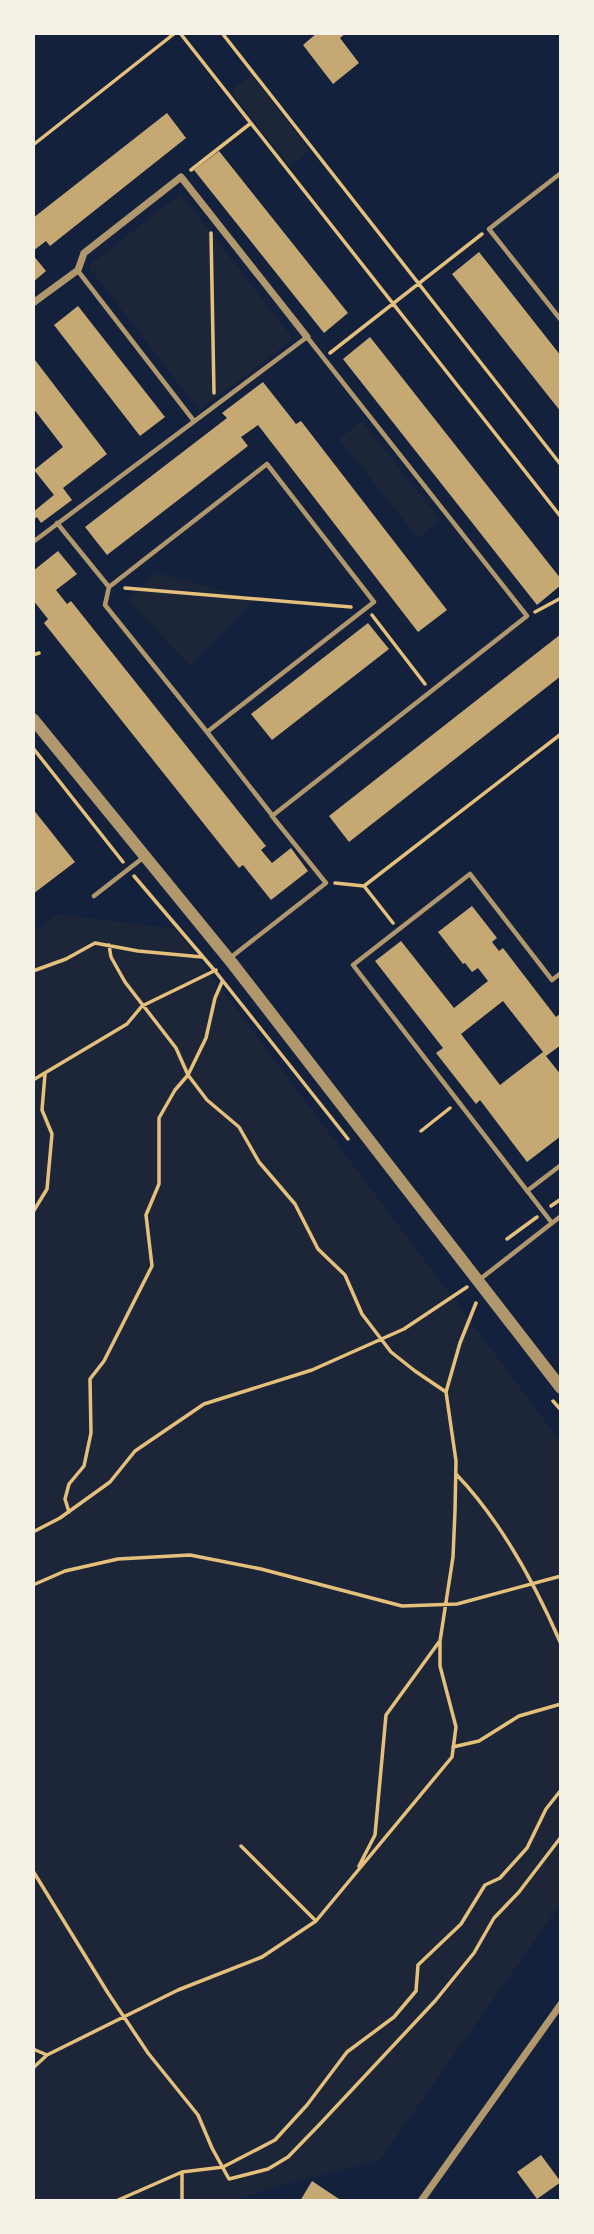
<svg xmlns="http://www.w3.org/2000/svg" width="594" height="2234" viewBox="0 0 594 2234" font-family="'IBM Plex Serif',serif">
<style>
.green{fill:#1d2539}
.building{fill:#c6a872;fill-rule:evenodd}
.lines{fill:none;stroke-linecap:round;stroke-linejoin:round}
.path{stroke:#e5c07b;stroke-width:3.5}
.service{stroke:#b1986c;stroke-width:4.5}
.minor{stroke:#b1986c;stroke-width:7}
.tertiary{stroke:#b1986c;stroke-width:12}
</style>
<rect width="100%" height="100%" fill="#14213d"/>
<path class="green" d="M251,75L310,151L290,166L231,91Z
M181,194L293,339L199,410L88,266Z
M362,421L440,520L418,538L339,439Z
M155,572L255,600L190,666L128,600Z
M57,914L176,929L561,1442V1903L379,2161L267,2189L233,2201H33V931Z"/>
<path class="building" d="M317,33H346L340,38L359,63L333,84L303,45Z
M167,113L186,138L50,246L46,241L33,251V218Z
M219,151L348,313L324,333L194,170Z
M479,252L561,356V412L452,274Z
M33,255L46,271L33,282Z
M78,306L165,417L140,436L54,325Z
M370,337L561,579V585L537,605L343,359Z
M35,360L107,454L63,488L72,500L41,523L37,517L33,520V512L54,495L34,470L63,447L33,408Z
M263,382L296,424L301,421L447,610L418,632L258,425L241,437L248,446L107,555L85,527L227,418L222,413Z
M58,551L77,574L56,590L67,604L71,601L266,846L261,850L272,863L291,848L308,871L271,900L243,865L239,868L44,623L48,619L33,600V571Z
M368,623L389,649L272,740L251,714Z
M561,634V676L349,842L329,816Z
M33,809L75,862L33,894Z
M472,906L497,938L492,942L499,951L503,948L556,1017L561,1013V1045L546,1056L561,1075V1136L527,1162L480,1100L476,1104L436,1053L443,1048L375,961L401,941L454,1008L488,981L478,968L472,972L465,963L463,964L438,932ZM503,1001L543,1052L500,1085L461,1034Z
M541,2155L561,2182L537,2199L517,2172Z
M312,2181L342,2201H300Z"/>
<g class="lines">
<path class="path" d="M180,33L561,517
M222,33L561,465
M33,145L175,33
M191,170L251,123
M211,233L214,393
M330,353L482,234
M125,588L351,607
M535,612L561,598
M372,615L425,684
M33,655L39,653
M33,748L123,862
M134,876L215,971L348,1139
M335,883L364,886L561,734
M364,886L393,923
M109,945L111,957L125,982L176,1048L188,1075L207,1100L239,1127L259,1162L295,1204L318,1249L345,1275L362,1314L391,1352L415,1371L446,1392
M33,971L66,959L95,943L138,951L202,957
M33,1080L127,1024L142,1006L216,970
M421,1131L450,1108
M551,1206L561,1199
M33,1212L47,1189L52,1134L42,1110L45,1074
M507,1239L537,1217
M553,1401L561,1410
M456,1474C501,1521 535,1584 561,1644
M69,1512L65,1499L69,1484L84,1466L91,1433L90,1379L104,1361L152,1266L146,1215L159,1184V1118L175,1090L188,1075L206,1038L215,998L222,982
M33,1532L60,1518L110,1482L135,1451L204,1404L312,1370L404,1329L467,1287
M33,1585L65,1571L118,1559L190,1555L261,1569L402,1606L457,1604L561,1576
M453,1747L479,1741L519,1716L561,1704
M241,1846L316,1921
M359,1866L375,1835L386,1715L439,1642
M33,1871L108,1993L148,2053L198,2115L212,2148L229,2179L268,2169L288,2157L319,2125L435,2001L474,1953L494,1918L519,1892L561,1837
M33,2049L47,2055
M33,2068L47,2055L178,1990L262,1957L316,1921L452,1757L456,1727L440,1666V1641L453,1557L455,1511L456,1461L446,1392L460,1343L476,1303
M116,2201L182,2172L223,2167L275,2140L307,2105L347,2052L394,2017L416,1991L418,1965L461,1924L485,1885L500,1878L527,1848L546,1809L561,1790
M182,2201V2172"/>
<path class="service" d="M561,173L489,229L561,320
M78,271L194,421
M57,523L109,587L105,605L207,732
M33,542L307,337L527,616L272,816L326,883L230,958
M109,587L267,464L374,602L207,732L272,815
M94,896L144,857
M527,1191L561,1165
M552,1223L353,965L470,874L552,980L561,973
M479,1280L561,1216"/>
<path class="minor" d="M33,303L78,270L84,253L181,177L307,337
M421,2201L561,2004"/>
<path class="tertiary" d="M33,719L232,963L561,1388"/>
</g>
<rect width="594" height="2234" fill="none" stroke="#f6f1e7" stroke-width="70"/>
</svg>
